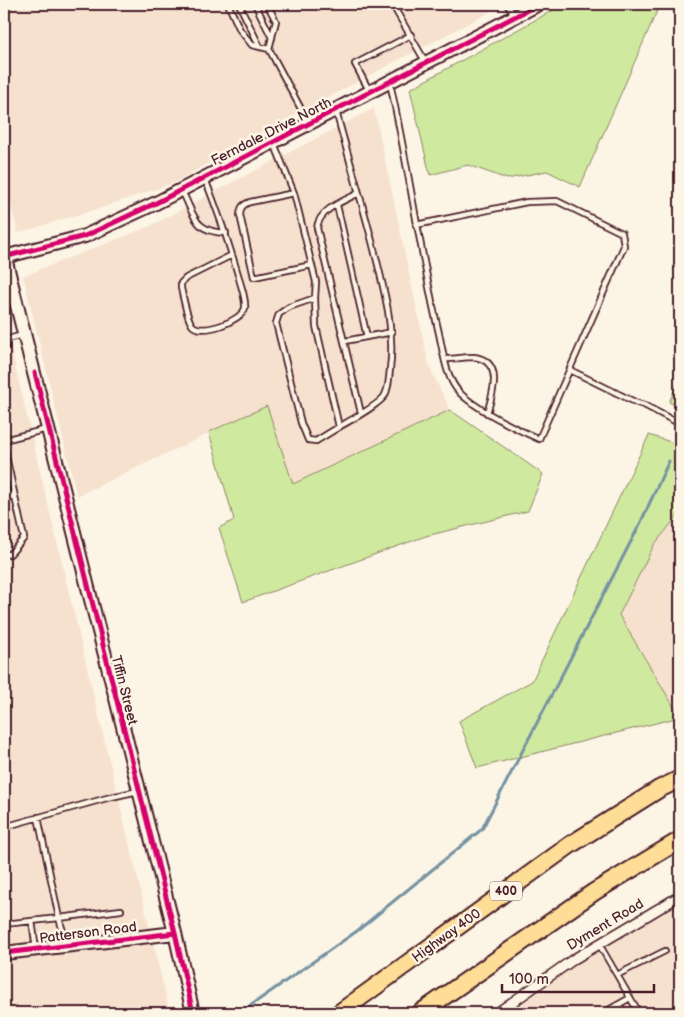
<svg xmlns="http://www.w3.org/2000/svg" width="684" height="1017" viewBox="0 0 684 1017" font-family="'Balsamiq Sans',sans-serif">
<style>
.built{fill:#f6e1cf}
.green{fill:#cfe99f;stroke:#8c8465}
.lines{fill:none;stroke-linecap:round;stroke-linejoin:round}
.stream{stroke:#7592a2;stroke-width:3}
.lane-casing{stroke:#4a1f2b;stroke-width:8}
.street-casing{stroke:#4a1f2b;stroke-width:12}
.secondary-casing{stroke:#4a1f2b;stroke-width:16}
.highway-casing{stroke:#4a1f2b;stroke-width:20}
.lane{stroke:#fcf5e5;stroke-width:4.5}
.street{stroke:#fcf5e5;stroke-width:9}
.secondary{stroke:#fcf5e5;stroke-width:12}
.highway{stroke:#fedd96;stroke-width:16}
.cycleway-casing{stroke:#fcf5e5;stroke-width:8}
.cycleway{stroke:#d6006c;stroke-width:5}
.labels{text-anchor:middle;stroke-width:5;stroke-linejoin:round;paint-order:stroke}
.shield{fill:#fcf5e5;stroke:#7f5f63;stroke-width:1}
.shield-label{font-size:12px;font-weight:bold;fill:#4a1f2b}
.street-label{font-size:14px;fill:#4a1f2b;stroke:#fcf5e5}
</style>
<rect width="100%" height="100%" fill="#fcf5e5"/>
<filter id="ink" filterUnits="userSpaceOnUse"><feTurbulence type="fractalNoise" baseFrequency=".02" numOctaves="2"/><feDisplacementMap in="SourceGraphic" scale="10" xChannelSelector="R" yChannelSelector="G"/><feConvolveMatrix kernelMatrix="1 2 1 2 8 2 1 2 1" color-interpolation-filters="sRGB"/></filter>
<g filter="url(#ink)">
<path class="built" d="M4,4H505L253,137L176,182L101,208L18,233L4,177Z
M374,108L429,366L450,410L293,484L267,406L77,496L23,276L148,227Z
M4,319L62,563L170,1013H4Z
M680,513V717L619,615L654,545Z
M680,905V1013H507L558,976L632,929Z"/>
<path class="green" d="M564,4H660L580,187L547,171L507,179L468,165L430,175L410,89Z
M680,378V408L669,402Z
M267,406L293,484L450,410L543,474L528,511L426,536L243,602L219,528L234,520L209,432Z
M649,435L680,445V513L654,545L619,615L680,717L477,768L459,721L532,681Z"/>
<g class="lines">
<path class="stream" d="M240,1013L357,931L482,829L640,524L669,461"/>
<defs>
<path id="lane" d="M228,4L240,30L252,45L269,49
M239,4L260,47
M255,4L272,38
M267,4L276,21L269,49L308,122
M392,4L425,61
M507,4L514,15
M332,5L334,4
M390,83C408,164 419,247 438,329C443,349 445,378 460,393C476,409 518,430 539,439L624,246L622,233L557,201L527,202L416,225
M370,92L355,64L411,35
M336,111C349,160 364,208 376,257C385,294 395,331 390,369C389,378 389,387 385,395C381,404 349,421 339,427
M274,143L294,193L316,282L315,298L316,326L339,427L316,441L308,440L301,423L276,323L279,314L289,307L315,298
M205,179C218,211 229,244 239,278C241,287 246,298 245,308C242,321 201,336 192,325C187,318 183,297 181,288V283L186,278L232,255
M182,191C195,216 194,232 226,233
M294,193L250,202C242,205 241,207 240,215L254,277L312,265
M359,193C344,201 319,209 317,228L361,413
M337,205L367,337
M4,337V340L23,335
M345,341L392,332
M4,347H6L4,340
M446,359C455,359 465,357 474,357C504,361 493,394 487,413
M570,370L637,403L644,405L680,424
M4,440L47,429
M4,447L24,538L10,554L4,555
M4,499L14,496
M38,817L59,918L121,910
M4,827L107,798L138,791
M32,921L36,949
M4,924L59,918L67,945
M599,944L617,975L665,951
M617,975L639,1013
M619,1004L624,1013
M603,1013L630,998"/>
<path id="street" d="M497,1013L574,959L680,896"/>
<path id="secondary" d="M4,254L175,933L193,1013
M4,257L85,236L156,203L539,4
M4,953L175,933"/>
<path id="highway" d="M339,1013L570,845L659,789L680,779
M420,1013L594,892L680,840"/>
</defs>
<use href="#lane" class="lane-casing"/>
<use href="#street" class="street-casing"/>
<use href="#secondary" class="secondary-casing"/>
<use href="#highway" class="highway-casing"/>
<use href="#lane" class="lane"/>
<use href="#street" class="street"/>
<use href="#secondary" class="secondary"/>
<use href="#highway" class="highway"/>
<defs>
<path id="cycleway" d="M4,257L85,236L156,203L539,4
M35,373L175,933L193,1013
M4,953L175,933"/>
</defs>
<use href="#cycleway" class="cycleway-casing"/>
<use href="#cycleway" class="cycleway"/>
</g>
</g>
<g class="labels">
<rect class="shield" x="490" y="881.5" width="32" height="19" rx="4"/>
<g class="shield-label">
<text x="506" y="895">400</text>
</g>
<g class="street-label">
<text transform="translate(271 131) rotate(-27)" y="5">Ferndale Drive North</text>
<text transform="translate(125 690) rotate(76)" y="5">Tiffin Street</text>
<text transform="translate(605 924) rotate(-31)" y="5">Dyment Road</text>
<text transform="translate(88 932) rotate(-7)" y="5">Patterson Road</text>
<text transform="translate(446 935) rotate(-36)" y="5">Highway 400</text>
</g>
</g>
<rect width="684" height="1017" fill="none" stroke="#fcf5e5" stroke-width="20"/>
<rect x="10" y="10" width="664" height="997" fill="none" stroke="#4a1f2b" stroke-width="2" filter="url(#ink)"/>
<path d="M502 984v8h152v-8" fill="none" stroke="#4a1f2b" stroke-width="2.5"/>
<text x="509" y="984" font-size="15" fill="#4a1f2b" stroke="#fcf5e5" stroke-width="4" paint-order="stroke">100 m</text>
</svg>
